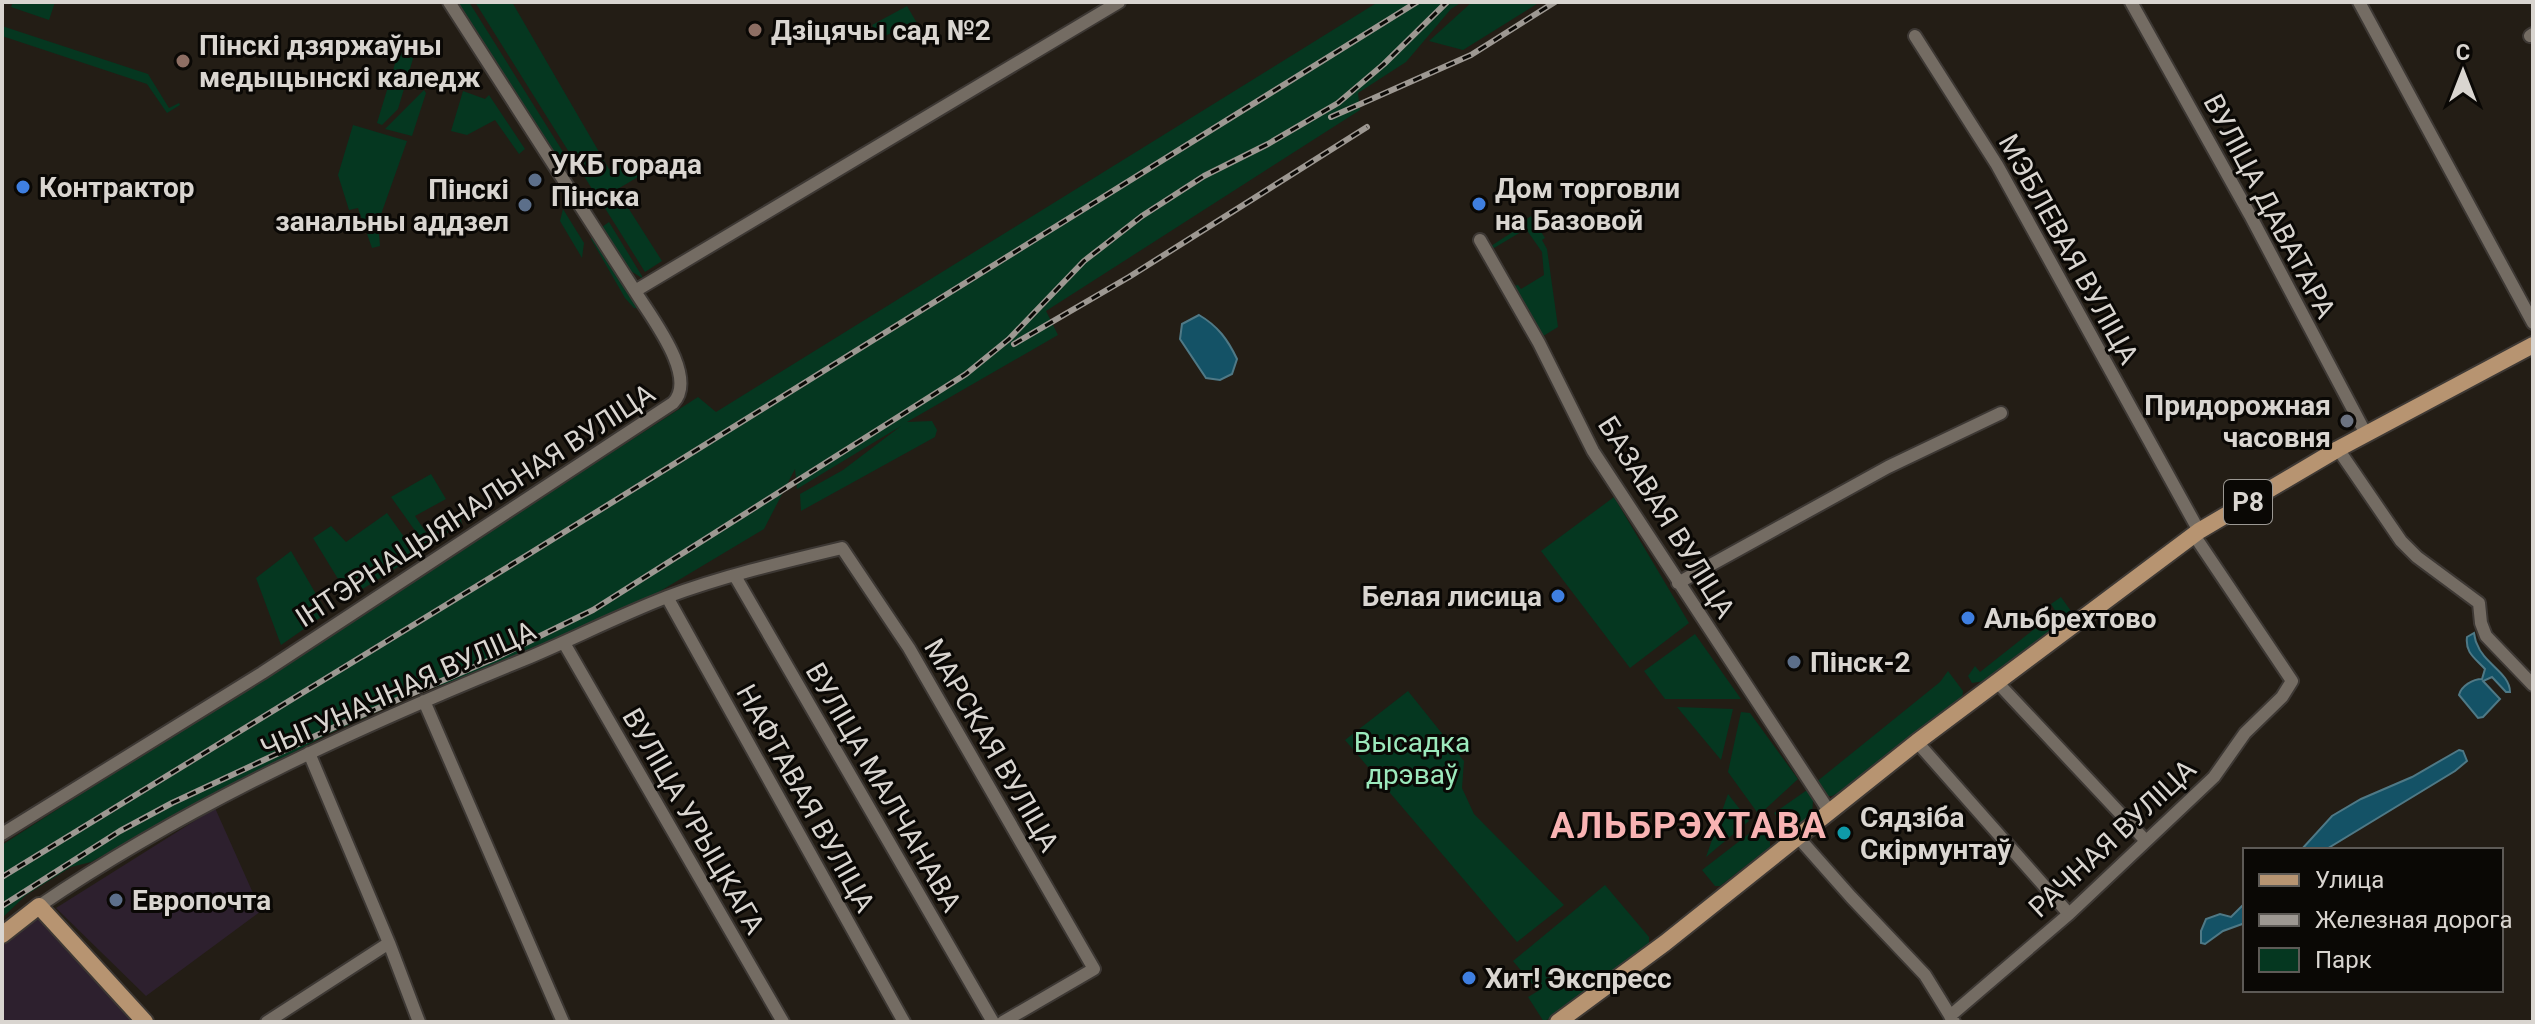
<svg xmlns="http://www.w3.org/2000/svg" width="2535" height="1024" viewBox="0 0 2535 1024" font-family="Roboto,sans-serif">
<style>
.commercial{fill:#2d202e}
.green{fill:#053720}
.water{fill:#145266;stroke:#4f7986;stroke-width:2}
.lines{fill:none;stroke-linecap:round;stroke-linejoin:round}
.minor-casing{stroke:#3d3834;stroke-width:16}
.major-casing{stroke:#3d3834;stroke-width:20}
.minor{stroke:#746c63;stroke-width:12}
.major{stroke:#b79471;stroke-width:16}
.rail-casing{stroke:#9d9892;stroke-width:6}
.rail{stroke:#0a0805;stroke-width:3;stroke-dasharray:9;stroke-linecap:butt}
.education-dot{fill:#8d6e63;stroke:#0a0805;stroke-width:3}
.service-dot{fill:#5c6f8a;stroke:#0a0805;stroke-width:3}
.shop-dot{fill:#3f7fe0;stroke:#0a0805;stroke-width:3}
.worship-dot{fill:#6b7280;stroke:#0a0805;stroke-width:3}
.culture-dot{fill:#0f9aa8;stroke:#0a0805;stroke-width:3}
.labels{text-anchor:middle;stroke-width:6;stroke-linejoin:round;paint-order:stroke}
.shield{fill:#0a0805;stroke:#9b9893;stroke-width:2}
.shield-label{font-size:26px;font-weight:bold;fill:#d9d5d0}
.poi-label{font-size:28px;font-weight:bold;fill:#d9d5d0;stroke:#0a0805;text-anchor:start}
.street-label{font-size:28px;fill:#d9d5d0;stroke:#0a0805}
.park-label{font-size:28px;fill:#9ce9bc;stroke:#0a0805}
.district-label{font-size:36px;font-weight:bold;letter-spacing:2px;fill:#f8b3b3;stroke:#0a0805}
</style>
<rect width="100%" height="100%" fill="#231d15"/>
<path class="commercial" d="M215,808L261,911L146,996L56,908Z
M39,916L142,1022H2V941Z"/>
<path class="green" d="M13,2H55L49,20L11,7Z
M463,2H469L565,155H554L457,6Z
M475,2H512L609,169L626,159L638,177L599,200Z
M1378,2H1462L1451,9L1406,62L1358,93L1360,110L1046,311L1058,335L907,422L932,421L937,430L935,437L801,511L800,494L843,470L901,426L797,489L795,469L764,529L657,593L576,630L463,678L423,691L326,735L91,862L71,867L26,895L2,918V845L698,397L716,412Z
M1472,2H1540L1463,50L1429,41Z
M907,6L921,30L913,35L907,24L880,39L872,25Z
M2,26L148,74L169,108L179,103L180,105L167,113L147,84L2,36Z
M400,47L415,52L398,109L382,125L377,123Z
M424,90L426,93L412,136L385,129Z
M463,91L485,99L489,95L525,149L519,154L495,120L467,135L451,131Z
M353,125L407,141L378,223L380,246L372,248L358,208L349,210L338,175Z
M620,195L662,261L645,272L603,205Z
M563,209L584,243L582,258L560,221Z
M1531,216L1545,238L1542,240L1547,249L1558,327L1540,338L1513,286L1518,285L1521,289L1544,275L1542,252L1526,229L1494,248L1491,246L1525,224L1524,221Z
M609,222L642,276V278L626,268L602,227Z
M592,234L640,309L634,308L625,298L591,239Z
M431,474L446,499L415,516L427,534L460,516L462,524L426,546L391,497Z
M1614,497L1689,623L1630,668L1541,551Z
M387,513L417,555L353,595L346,592L313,538L331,526L346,542Z
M291,551L327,613L281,645L256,578Z
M2061,597L2073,614L1985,681L1972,683L1968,676L1975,666L1980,672L2056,612L2051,604Z
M1695,634L1741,699H1665L1644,671Z
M1948,671L1963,691L1962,699L1838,793L1832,796H1826L1815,783L1940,682Z
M1408,691L1464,761L1462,788L1474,814L1564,905L1517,942L1345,740Z
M1677,707L1733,709L1721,760Z
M1741,712L1750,713L1798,779L1759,815L1728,772Z
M1807,790L1813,800L1812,815L1789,833L1774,813Z
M1728,794L1749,821L1706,857Z
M1759,826L1770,842V847L1720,886H1715L1702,870Z
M1605,885L1649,937V945L1544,1022L1528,997L1538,991L1513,961Z"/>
<path class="water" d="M1199,315C1218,326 1228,340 1237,359L1232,374L1220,380L1206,378L1180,339L1182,324Z
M2474,633C2475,637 2475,641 2477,644C2484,664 2510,673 2510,692H2506L2492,677L2483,681L2500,699L2483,717L2478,718L2459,695C2461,686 2473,679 2482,679L2485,669C2475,658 2465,653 2467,637Z
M2459,750L2463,751L2467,761L2455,771L2325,850H2301L2332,816L2361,799L2412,777Z
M2245,903V923L2223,931L2205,944L2201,943V931L2206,919L2220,914L2231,917Z"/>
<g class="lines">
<defs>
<path id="minor" d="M449,2L635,291
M2131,2L2250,215L2366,434
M2359,2L2533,323
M1915,36L1997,165L2199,531
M2530,36L2533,34
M1480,240L1539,343L1593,451L1829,811
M2338,449L2401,541L2417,557L2479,603L2481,623L2486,636L2533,685
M735,576L993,1022
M1678,583L1888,467L2001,413
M667,597L904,1022
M564,643L783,1022
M1997,682L2146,841
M424,701L563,1022
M1917,742L2069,914
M309,753L389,943L419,1022
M2,834L262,673L673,403C699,377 650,316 635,291L1119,2
M1797,836L1851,897L1925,975L1954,1022
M39,906C189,804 356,728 523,660C571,640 618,616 667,597C723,576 783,562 842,548L909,648L1094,969L1003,1022
M1950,1016L2069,914L2214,777L2245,733L2282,697L2292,681L2194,535
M267,1022L389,943"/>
<path id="major" d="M2,935L39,906L145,1022
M1558,1022L1665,943L1917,742L2199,531L2338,449L2533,345"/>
</defs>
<use href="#minor" class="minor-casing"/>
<use href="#major" class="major-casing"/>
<use href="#minor" class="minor"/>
<use href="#major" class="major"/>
<defs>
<path id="rail" d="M1331,117L1471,55L1555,2
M1014,344L1129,277L1367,127
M2,877L529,554L1417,2
M2,906L120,831L172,803L341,724L495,658L593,610L966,374L1009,339L1084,261L1142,216L1204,176L1268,144L1338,103L1384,64L1447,2"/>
</defs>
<use href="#rail" class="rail-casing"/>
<use href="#rail" class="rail"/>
</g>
<g class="education-dot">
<circle cx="755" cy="30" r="8"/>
<circle cx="183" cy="61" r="8"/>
</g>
<g class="service-dot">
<circle cx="535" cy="180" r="8"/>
<circle cx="525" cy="205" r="8"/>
<circle cx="1794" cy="662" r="8"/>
<circle cx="116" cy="900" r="8"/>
</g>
<g class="shop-dot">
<circle cx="23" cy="187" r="8"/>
<circle cx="1479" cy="204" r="8"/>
<circle cx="1558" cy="596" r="8"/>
<circle cx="1968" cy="618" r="8"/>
<circle cx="1469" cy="978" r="8"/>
</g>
<circle class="worship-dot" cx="2347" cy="421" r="8"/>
<circle class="culture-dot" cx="1844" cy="833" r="8"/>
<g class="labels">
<rect class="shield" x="2224" y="480" width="48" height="44" rx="6"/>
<g class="shield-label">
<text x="2248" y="511">Р8</text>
</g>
<g class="poi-label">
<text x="771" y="40">Дзіцячы сад №2</text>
<text x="199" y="55">Пінскі дзяржаўны<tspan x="199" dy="32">медыцынскі каледж</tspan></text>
<text x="551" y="174">УКБ горада<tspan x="551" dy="32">Пінска</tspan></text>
<text x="39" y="197">Контрактор</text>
<text x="1495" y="198">Дом торговли<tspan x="1495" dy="32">на Базовой</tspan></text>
<text x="509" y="199" text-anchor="end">Пінскі<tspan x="509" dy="32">занальны аддзел</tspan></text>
<text x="2331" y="415" text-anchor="end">Придорожная<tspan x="2331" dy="32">часовня</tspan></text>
<text x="1542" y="606" text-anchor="end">Белая лисица</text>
<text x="1984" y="628">Альбрехтово</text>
<text x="1810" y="672">Пінск-2</text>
<text x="1860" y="827">Сядзіба<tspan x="1860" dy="32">Скірмунтаў</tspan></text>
<text x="132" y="910">Европочта</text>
<text x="1485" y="988">Хит! Экспресс</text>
</g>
<g class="street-label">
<text transform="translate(2270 206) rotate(62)" y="10">ВУЛІЦА ДАВАТАРА</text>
<text transform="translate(2069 249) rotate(61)" y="10">МЭБЛЕВАЯ ВУЛІЦА</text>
<text transform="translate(475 505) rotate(-33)" y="10">ІНТЭРНАЦЫЯНАЛЬНАЯ ВУЛІЦА</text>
<text transform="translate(1667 517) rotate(58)" y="10">БАЗАВАЯ ВУЛІЦА</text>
<text transform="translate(398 689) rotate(-24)" y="10">ЧЫГУНАЧНАЯ ВУЛІЦА</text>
<text transform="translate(992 745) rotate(60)" y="10">МАРСКАЯ ВУЛІЦА</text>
<text transform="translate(884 787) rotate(60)" y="10">ВУЛІЦА МАЛЧАНАВА</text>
<text transform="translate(806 798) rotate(61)" y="10">НАФТАВАЯ ВУЛІЦА</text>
<text transform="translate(694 821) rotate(60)" y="10">ВУЛІЦА УРЫЦКАГА</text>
<text transform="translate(2112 838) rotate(-43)" y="10">РАЧНАЯ ВУЛІЦА</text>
</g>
<g class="park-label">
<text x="1412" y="752">Высадка<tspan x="1412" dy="32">дрэваў</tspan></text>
</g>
<g class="district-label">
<text x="1689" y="838">АЛЬБРЭХТАВА</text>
</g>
</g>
<rect width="2535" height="1024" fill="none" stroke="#d9d5d0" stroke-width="8"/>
<rect x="2243" y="848" width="260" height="144" fill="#0a0805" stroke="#5d5a56" stroke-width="2"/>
<rect x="2259" y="874" width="40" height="12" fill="#b79471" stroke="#5d5a56" stroke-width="2"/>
<text x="2315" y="888" font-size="24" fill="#d9d5d0">Улица</text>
<rect x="2259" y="914" width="40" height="12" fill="#9d9892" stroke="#5d5a56" stroke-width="2"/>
<text x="2315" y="928" font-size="24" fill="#d9d5d0">Железная дорога</text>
<rect x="2259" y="948" width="40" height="24" fill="#053720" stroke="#5d5a56" stroke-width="2"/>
<text x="2315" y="968" font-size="24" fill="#d9d5d0">Парк</text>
<g transform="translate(2463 72)" stroke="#0a0805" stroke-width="6" paint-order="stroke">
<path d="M0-6L14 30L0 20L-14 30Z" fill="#d9d5d0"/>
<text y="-12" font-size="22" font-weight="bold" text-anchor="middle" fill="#d9d5d0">С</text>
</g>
</svg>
